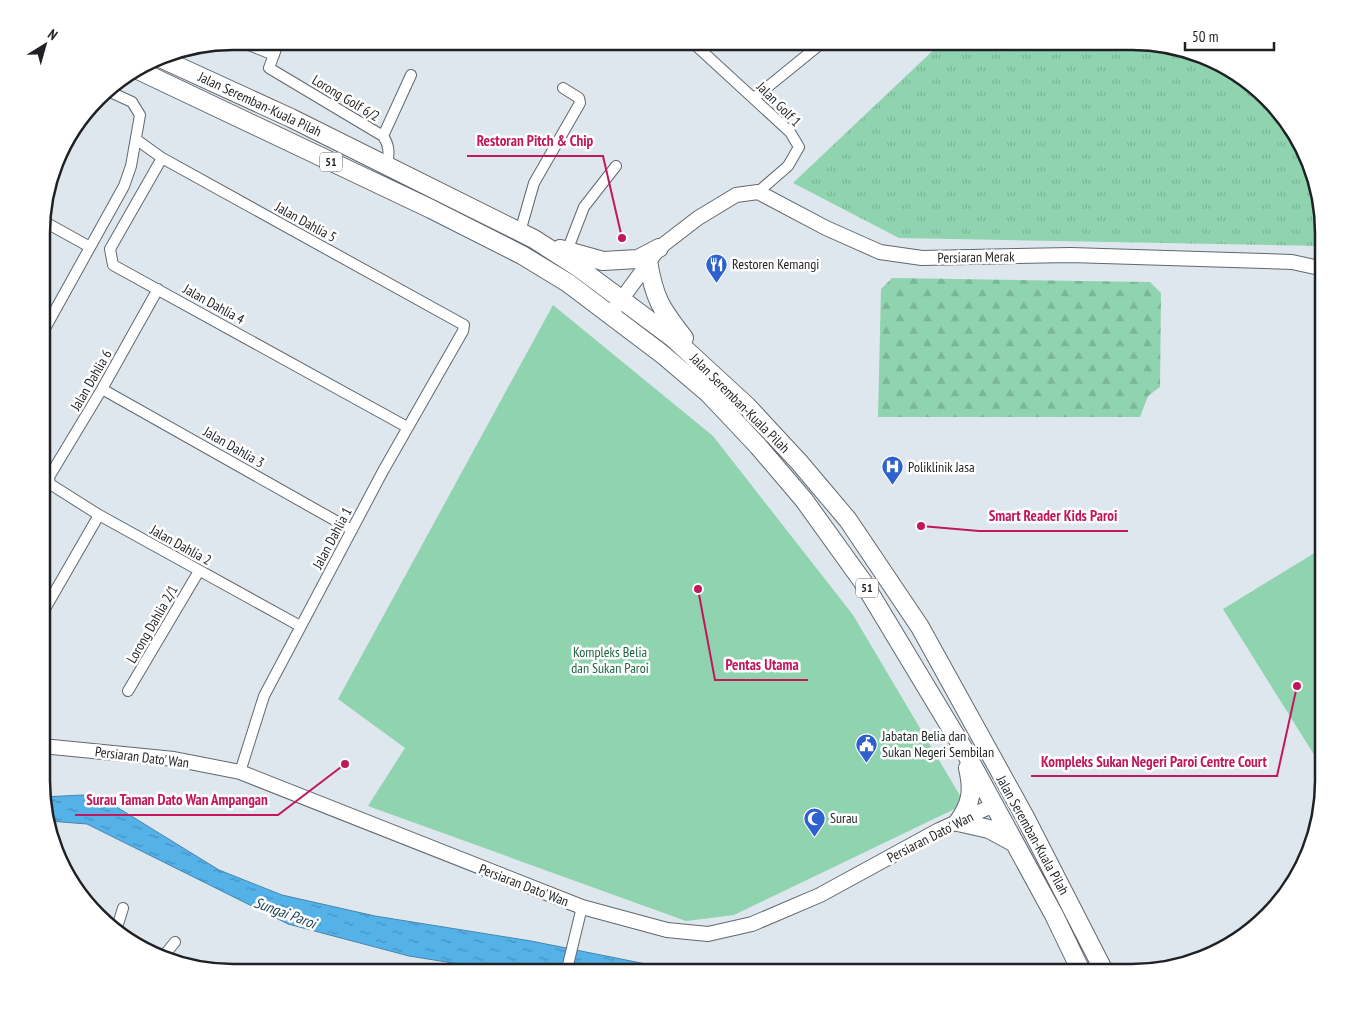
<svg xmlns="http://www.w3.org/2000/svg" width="1365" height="1014" viewBox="0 0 1365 1014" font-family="'PT Sans Narrow',sans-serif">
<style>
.grass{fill:url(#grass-tufts)}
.forest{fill:url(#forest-firs)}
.green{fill:#8fd4af}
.water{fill:url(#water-ripples);stroke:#4586ae}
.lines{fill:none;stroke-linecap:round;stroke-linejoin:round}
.street-casing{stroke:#61686f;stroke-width:12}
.secondary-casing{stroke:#61686f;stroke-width:16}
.highway-casing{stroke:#61686f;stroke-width:20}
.street{stroke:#fff;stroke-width:10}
.secondary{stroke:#fff;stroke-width:14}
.highway{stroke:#fff;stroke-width:18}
.labels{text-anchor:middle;stroke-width:5;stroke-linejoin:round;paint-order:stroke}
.shield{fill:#fff;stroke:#626466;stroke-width:1}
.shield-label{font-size:12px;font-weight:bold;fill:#1f2124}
.street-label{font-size:14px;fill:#1f2124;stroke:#fff}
.poi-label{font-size:14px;fill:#1f2124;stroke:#fff;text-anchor:start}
.park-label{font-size:14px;fill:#1c6544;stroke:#fff}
.water-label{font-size:15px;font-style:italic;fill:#183f57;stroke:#fff}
.rim{fill:none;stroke:#1f2124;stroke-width:2.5}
.leader{fill:none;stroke:#c2185b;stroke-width:2}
.callout-dot{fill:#c2185b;stroke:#fff;stroke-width:2}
.callout-label{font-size:15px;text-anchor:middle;font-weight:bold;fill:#c2185b;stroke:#fff;stroke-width:5;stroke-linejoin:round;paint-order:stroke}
</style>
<defs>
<pattern id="grass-tufts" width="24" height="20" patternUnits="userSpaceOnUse" patternTransform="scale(1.25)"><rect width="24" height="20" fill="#8fd4af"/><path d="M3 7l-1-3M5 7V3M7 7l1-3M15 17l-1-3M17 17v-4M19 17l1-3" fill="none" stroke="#7bb696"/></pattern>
<pattern id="forest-firs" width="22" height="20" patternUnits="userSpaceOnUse" patternTransform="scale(1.25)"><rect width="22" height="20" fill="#8fd4af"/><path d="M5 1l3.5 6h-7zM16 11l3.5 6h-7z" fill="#7bb696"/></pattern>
<pattern id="water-ripples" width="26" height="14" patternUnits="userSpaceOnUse" patternTransform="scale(1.25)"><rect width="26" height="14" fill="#55b2e9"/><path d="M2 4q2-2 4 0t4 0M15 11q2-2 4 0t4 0" fill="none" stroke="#4690bd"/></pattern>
</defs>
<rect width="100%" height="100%" fill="#dee6ee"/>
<path class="grass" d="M942,42H1144L1205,56L1258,89L1304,148L1324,233V246L899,238L793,183Z"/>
<path class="forest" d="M892,278L1150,282L1161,293L1160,387L1148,396L1140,417H878L881,289Z"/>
<path class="green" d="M553,305L713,436L853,615L965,804L734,915L686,921L368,806L405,748L338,699Z
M1321,549L1324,553L1323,769L1223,609Z"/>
<path class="water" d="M83,795L115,806L219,870L282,895L375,916L531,941L691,973L509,972L409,956L288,924L87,824L49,821L42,797Z"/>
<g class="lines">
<defs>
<path id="street" d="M239,41L274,55
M279,41L269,68L383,136C390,146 389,154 387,166
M691,41L790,132L799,147L788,166L758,192
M754,98L823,42
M383,136L411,75
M137,140L162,158L464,325L463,331L383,471L264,696L240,772
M162,158L110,249L113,265L407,427
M43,221L90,247
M520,232L534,183L580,103L579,98L563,88
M567,251L584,207L616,166
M158,289L102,389L49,477L50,484L99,515L300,626
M43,332L124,186L131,166L140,115L132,102L106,90
M102,389L352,530
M42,614L99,515
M128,691L199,571
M116,931L123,908
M161,959L175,942
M566,973L582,907"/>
<path id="secondary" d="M610,315L659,248L698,218L736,195L758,192L826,228L880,252L922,258L1071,255L1292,262L1324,269
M42,746L174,759L240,772L582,907L667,930L708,934L752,924L820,895L939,830L994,805"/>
<path id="highway" d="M160,58L291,118L534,239L579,268L673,338L747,406L799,462L848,520L920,627L1025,817L1105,973
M138,70L431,209L522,255L568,283L662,354L709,394L758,446L804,500L863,582L963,748L1054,915L1082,973
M560,249L603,261L638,259L659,248
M648,261C654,298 661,309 684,338
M968,768C973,790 972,803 958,822L989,829L1015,843"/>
</defs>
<use href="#street" class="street-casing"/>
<use href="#secondary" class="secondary-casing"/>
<use href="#highway" class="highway-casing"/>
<use href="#street" class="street"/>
<use href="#secondary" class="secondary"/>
<use href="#highway" class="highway"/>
</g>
<defs>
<symbol id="restaurant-pin" viewBox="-11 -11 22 30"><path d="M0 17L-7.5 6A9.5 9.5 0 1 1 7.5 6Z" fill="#2e60cf" stroke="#fff"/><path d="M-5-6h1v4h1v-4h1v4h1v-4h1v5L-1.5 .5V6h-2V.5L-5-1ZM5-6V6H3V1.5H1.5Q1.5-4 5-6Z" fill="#fff"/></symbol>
<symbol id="hospital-pin" viewBox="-11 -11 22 30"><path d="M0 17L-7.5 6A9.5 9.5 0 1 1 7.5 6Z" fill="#2e60cf" stroke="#fff"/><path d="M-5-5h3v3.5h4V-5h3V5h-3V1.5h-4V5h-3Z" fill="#fff"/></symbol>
<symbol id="civic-pin" viewBox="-11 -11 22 30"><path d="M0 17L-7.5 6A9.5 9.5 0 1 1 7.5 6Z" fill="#2e60cf" stroke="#fff"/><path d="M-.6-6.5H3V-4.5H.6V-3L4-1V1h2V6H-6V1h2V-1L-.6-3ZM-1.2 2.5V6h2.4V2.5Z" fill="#fff"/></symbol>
<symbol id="mosque-pin" viewBox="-11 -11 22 30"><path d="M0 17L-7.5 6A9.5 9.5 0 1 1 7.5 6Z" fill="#2e60cf" stroke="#fff"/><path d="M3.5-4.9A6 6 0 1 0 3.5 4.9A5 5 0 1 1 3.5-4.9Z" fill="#fff"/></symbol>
</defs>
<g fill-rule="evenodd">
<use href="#restaurant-pin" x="704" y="252" width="25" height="34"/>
<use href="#hospital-pin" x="880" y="454" width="25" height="34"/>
<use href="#civic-pin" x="854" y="732" width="25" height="34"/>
<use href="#mosque-pin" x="802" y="806" width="25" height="34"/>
</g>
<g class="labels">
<g class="shield">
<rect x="320" y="152.5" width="22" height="19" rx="4"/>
<rect x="856" y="578.5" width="22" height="19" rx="4"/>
</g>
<g class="shield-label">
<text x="331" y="166">51</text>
<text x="867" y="592">51</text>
</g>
<g class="street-label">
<text transform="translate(346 98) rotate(31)" y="5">Lorong Golf 6/2</text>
<text transform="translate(260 104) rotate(25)" y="5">Jalan Seremban-Kuala Pilah</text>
<text transform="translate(779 104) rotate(45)" y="5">Jalan Golf 1</text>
<text transform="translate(306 222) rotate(29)" y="5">Jalan Dahlia 5</text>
<text transform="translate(976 257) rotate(-1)" y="5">Persiaran Merak</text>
<text transform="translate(214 304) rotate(29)" y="5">Jalan Dahlia 4</text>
<text transform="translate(91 380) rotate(-60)" y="5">Jalan Dahlia 6</text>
<text transform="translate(740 403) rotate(45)" y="5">Jalan Seremban-Kuala Pilah</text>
<text transform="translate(234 447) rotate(30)" y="5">Jalan Dahlia 3</text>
<text transform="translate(332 538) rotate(-62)" y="5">Jalan Dahlia 1</text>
<text transform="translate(181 545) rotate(29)" y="5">Jalan Dahlia 2</text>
<text transform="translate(152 624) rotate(-60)" y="5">Lorong Dahlia 2/1</text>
<text transform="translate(142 757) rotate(7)" y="5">Persiaran Dato' Wan</text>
<text transform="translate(1033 835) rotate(61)" y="5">Jalan Seremban-Kuala Pilah</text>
<text transform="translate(930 837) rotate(-27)" y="5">Persiaran Dato' Wan</text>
<text transform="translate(524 885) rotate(21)" y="5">Persiaran Dato' Wan</text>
</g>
<g class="poi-label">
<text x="732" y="269">Restoren Kemangi</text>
<text x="908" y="472">Poliklinik Jasa</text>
<text x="882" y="741">Jabatan Belia dan<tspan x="882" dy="16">Sukan Negeri Sembilan</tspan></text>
<text x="830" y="823">Surau</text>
</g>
<g class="park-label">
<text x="610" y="657">Kompleks Belia<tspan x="610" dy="16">dan Sukan Paroi</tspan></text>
</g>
<g class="water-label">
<text transform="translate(285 913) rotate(20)" y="5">Sungai Paroi</text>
</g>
</g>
<path d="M0 0H1365V1014H0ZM233 50H1132A183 183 0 0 1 1315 233V781A183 183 0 0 1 1132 964H233A183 183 0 0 1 50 781V233A183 183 0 0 1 233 50Z" fill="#fff" fill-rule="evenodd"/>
<path class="rim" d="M233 50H1132A183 183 0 0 1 1315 233V781A183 183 0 0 1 1132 964H233A183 183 0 0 1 50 781V233A183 183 0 0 1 233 50Z"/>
<path class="leader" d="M622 238L603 156H467M921 526L979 531H1128M698 589L715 680H808M1297 686L1277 776H1031M345 764L278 815H75"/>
<g class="callout-dot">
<circle cx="622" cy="238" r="5"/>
<circle cx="921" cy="526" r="5"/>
<circle cx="698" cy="589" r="5"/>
<circle cx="1297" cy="686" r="5"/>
<circle cx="345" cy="764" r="5"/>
</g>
<g class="callout-label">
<text x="535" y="146">Restoran Pitch &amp; Chip</text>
<text x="1053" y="521">Smart Reader Kids Paroi</text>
<text x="762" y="670">Pentas Utama</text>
<text x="1154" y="767">Kompleks Sukan Negeri Paroi Centre Court</text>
<text x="177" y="805">Surau Taman Dato Wan Ampangan</text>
</g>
<g transform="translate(45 45) rotate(37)" stroke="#ffffff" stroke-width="4" paint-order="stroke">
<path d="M0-4L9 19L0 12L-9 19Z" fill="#1f2124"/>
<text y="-8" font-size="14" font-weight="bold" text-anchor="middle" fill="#1f2124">N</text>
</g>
<path d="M1185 42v8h89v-8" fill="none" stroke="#1f2124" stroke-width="2.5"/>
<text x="1192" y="42" font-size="15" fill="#1f2124" stroke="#ffffff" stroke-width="4" paint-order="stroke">50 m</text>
</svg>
